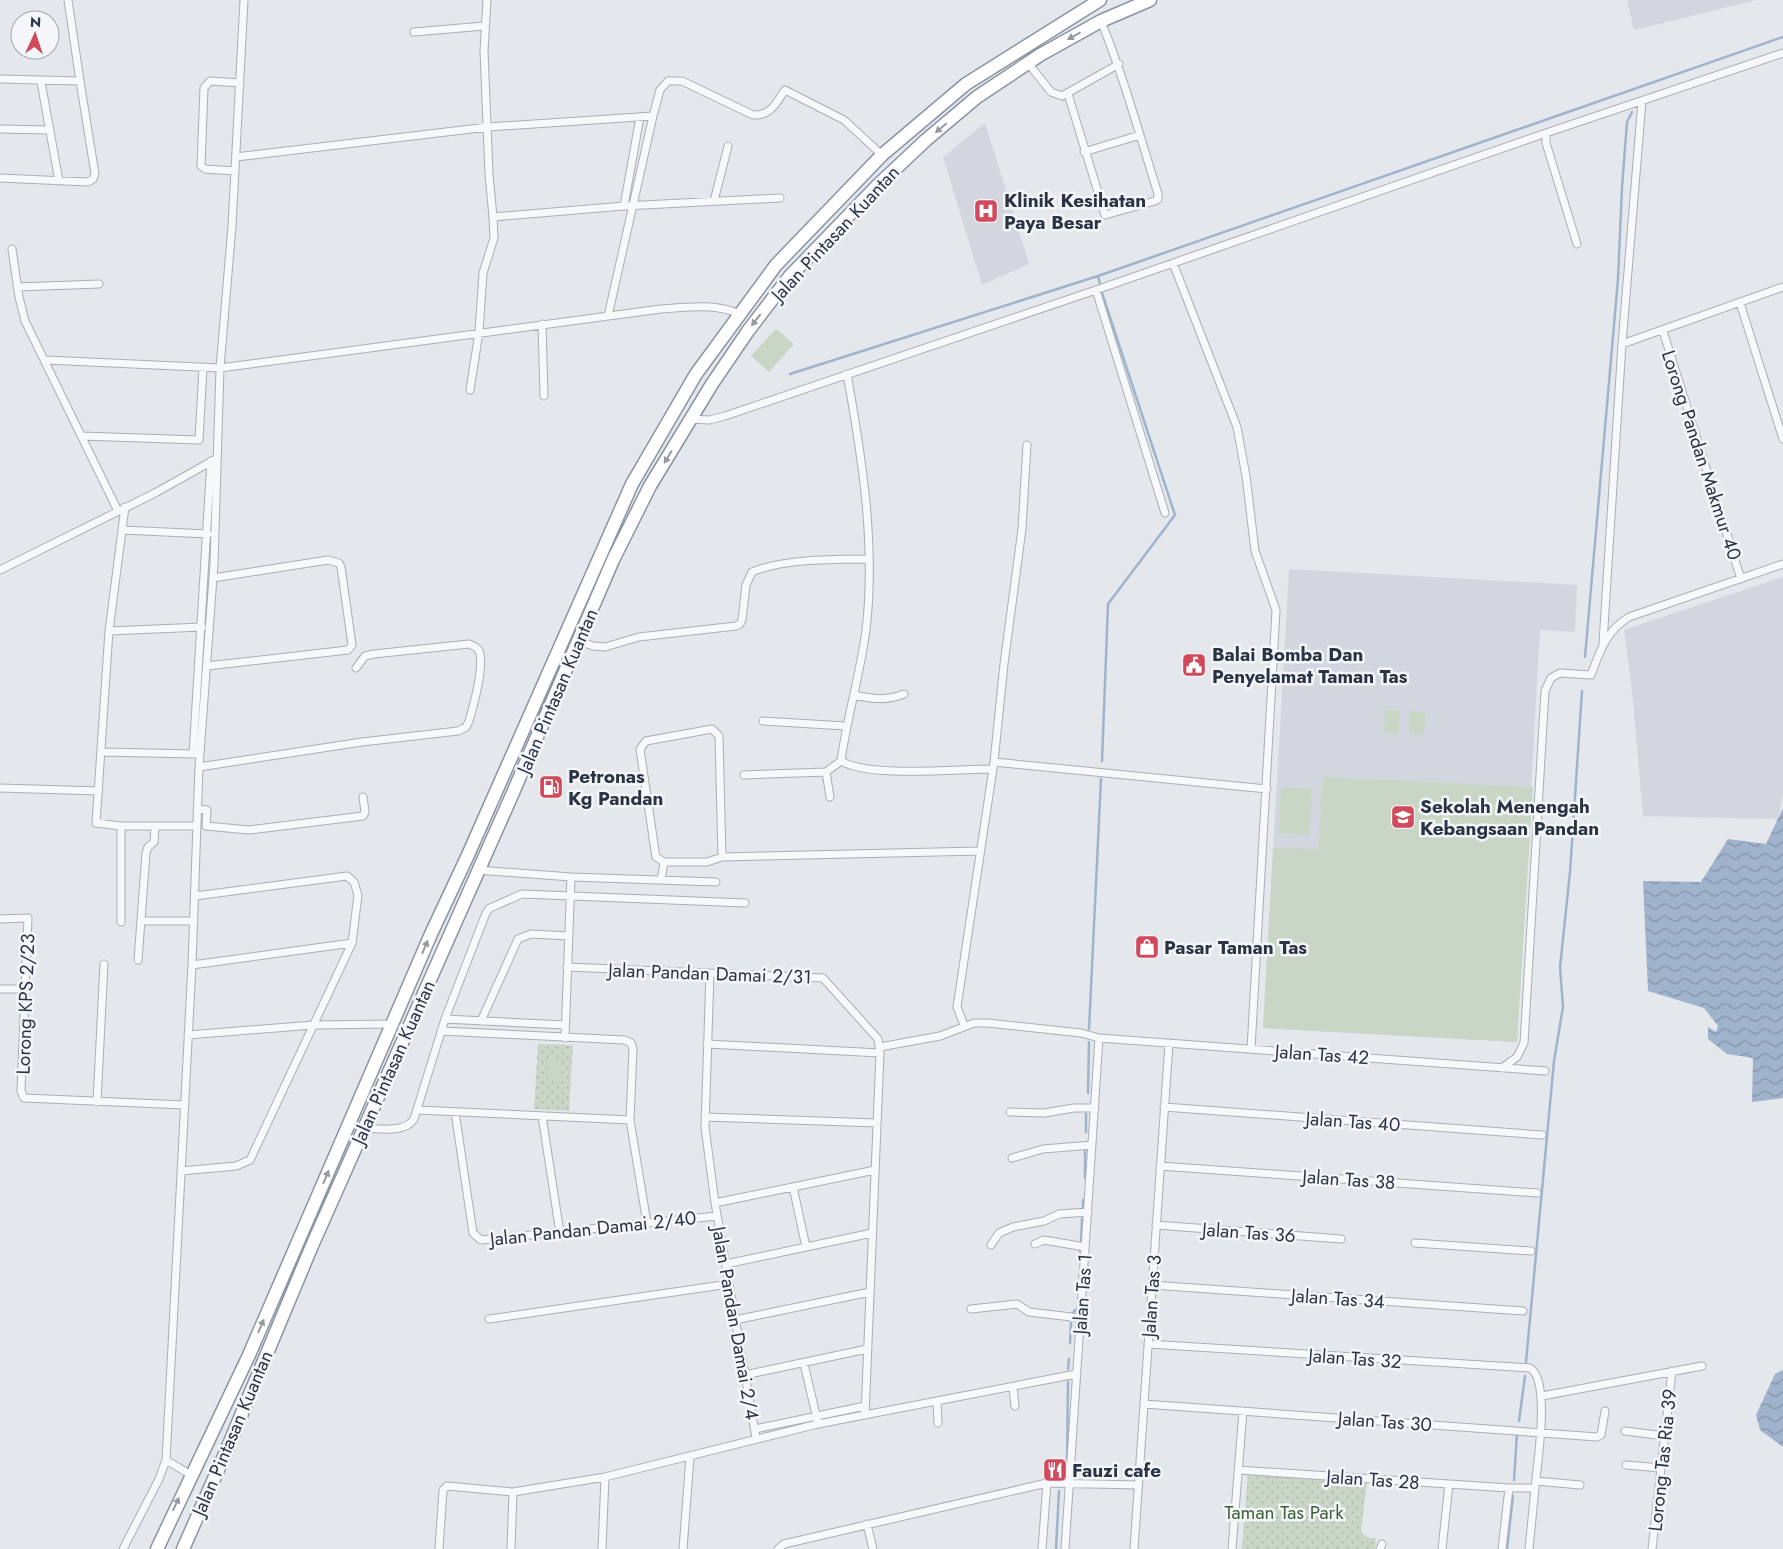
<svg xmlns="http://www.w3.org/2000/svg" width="1783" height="1549" viewBox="0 0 1783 1549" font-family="Jost,sans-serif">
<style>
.built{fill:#d2d6de}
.park{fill:url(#park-dots)}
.pitch{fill:#c9d6c5}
.water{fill:url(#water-waves)}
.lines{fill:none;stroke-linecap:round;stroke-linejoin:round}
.stream{stroke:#9fb4cc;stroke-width:2.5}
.street-casing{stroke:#a9aeb7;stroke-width:9}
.highway-casing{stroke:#8b94a3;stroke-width:15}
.street{stroke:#f7f8fa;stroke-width:7}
.highway{stroke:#fff;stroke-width:12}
.oneway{fill:#959aa2}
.labels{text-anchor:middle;stroke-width:5;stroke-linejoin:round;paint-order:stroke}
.poi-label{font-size:19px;font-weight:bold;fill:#2b3445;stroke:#f4f6f9;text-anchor:start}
.street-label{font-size:19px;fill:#2b3445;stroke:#f4f6f9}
.park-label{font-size:19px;fill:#3f6138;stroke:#f4f6f9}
</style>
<defs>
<pattern id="park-dots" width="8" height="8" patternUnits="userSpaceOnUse" patternTransform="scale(1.25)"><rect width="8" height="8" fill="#c9d6c5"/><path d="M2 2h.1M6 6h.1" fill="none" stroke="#adb8ab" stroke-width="1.8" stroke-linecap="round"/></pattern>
<pattern id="water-waves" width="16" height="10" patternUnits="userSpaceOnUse" patternTransform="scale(1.25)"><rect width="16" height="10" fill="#9fb4cc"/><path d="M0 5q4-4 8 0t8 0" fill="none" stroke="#8293a7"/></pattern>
</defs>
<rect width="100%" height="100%" fill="#e4e7ec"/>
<path class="built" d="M1627,0H1757L1634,30Z
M985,123L1029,264L982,285L943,157Z
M1289,569L1577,585L1575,632L1540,630L1517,1042L1263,1028Z
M1783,577V794L1778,819L1643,816L1632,690L1624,630Z"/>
<path class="park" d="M538,1044L573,1045L569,1111L534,1109Z
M1248,1471L1367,1481L1361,1532L1368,1538H1376L1375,1549H1242Z"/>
<path class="pitch" d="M776,329L794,344L769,372L751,356Z
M1385,710L1400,711L1399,734L1384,733Z
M1410,711L1425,712L1424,735L1409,734Z
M1323,777L1533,787L1517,1042L1263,1028L1273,848L1318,849Z
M1281,788L1312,789L1309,835L1279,833Z
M548,1060L562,1061L561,1079H548Z"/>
<path class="water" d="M1783,808V1098L1752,1102L1753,1058L1727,1054L1708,1039V1027L1716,1032L1718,1026L1704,1008L1648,991L1643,881L1701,882L1728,839L1766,844Z
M1783,1370V1447L1760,1430L1756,1415L1775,1374Z"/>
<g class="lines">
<path class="stream" d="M1098,276L1100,284
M790,374L1098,276L1783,37
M1585,657L1618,279L1622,187L1627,122L1632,112
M1102,761L1108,604L1175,515L1102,293
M1089,1029L1101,779
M1088,1093L1089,1042
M1086,1132V1114
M1085,1151V1178
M1083,1210V1200
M1081,1244L1082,1219
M1080,1251L1082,1257
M1078,1290L1080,1275
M1072,1315L1075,1310
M1070,1343L1071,1323
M1526,1362L1554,1061L1563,1007L1560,967L1570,872L1582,691
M1068,1369L1069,1359
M1519,1421L1525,1376
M1067,1463L1068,1382
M1514,1480L1517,1433
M1056,1549L1059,1491
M1507,1549L1513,1496"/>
<defs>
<path id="street" d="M487,0L484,51L489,174L493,217L624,206L780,198
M414,32L484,26
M1028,63L1051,92L1062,96L1119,64
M0,79L80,81L68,0
M41,82L59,181
M1068,94L1105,215L1155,201L1158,199V194C1140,136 1124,78 1101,21
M0,129L50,130
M1546,133V143L1577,244
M1084,152L1140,135
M236,157L488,127L653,116
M235,171L205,169L201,166L204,88L210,81L240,83
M0,178L88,182L93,179L95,174L80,81
M714,201L728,146
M624,206L640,117
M12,249L19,297L25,321L118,511
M1173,263L1237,427L1246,476L1255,551L1276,610L1251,1049
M17,287L99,284
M1096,290L1165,513
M1740,303L1783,439
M608,316L653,116L660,90L668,81H682L753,115C771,116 776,103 785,90L844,120L882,155
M542,324L544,396
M1663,331L1741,579
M1622,344L1783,287
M46,360L220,368L661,309C689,307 714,303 740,314
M470,390L479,332L483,273L494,238L493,217
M690,419L709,420L725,416L1096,290L1546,133L1783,53
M81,436L199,440L203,368
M125,507L109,631L96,823L121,826H197
M122,530L208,534
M0,570L155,493L214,460
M109,631L202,627
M579,641L593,646L605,647L639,637L736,626L740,624L742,620L746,585L752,572C782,559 836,559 869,559
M1603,643L1622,344L1642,101
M207,666L348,650L352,645L341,567L339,563L328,560L213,578
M854,695C872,699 886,701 904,694
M763,721L845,726
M101,752L196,754
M193,754L211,461
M841,761C847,717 860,675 866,630C876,546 862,457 847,374
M994,762L1267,789
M199,767L362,742L458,731L466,727L469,721C474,704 483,671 480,654C479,648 474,646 469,644L374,654L365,656L356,668
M826,772L830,797
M744,775L826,772L841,761C869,778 956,769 993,769
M0,788L99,791
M197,809L207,810L206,826L249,830L363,816L365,812L363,797
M664,862L656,857L655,851L640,749L646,741L712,729L719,736L722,857
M664,862H707L722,857L980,851
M477,870L571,877L716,882
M661,880L664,862
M0,919L28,918L21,1091L24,1098L184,1105
M142,921H194
M121,922V826
M138,960L146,853L148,847L154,842L155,826
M192,965L352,943
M567,967L823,978L878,1039L880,1053L865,1415
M710,973L705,1127L715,1203L756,1438
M0,989H27
M445,1019L565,1025
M481,1021L518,939L531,934L569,936
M964,1025L957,1007L994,762L1004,664L1022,529L1027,445
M441,1031L625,1040L631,1043L633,1049L630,1120L647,1223
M188,1035L313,1025L392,1024
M565,1038L571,877
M707,1044L880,1053
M880,1047L940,1036L974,1023H988L1081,1033L1099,1038L1545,1071
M1502,1068L1517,1057L1524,1043L1545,691L1551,678L1560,673L1591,675C1600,651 1606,631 1629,617L1783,564
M97,1102L104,964
M1164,1107L1542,1135
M418,1110L630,1120
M455,1112L473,1233L481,1240L717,1216
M1010,1112L1044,1113L1074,1108H1095
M542,1116L560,1233
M705,1117L877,1123
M364,1128C380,1129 405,1133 414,1119L445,1019L486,913L490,908L522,894L745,903
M1012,1158L1043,1149L1092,1145
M1160,1166L1537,1193
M181,1171L236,1166L250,1160L352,943L358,895L354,882L347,876L195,896
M793,1187L806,1247
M715,1203L875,1170
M1156,1225L1341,1239
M1415,1243L1531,1251
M1035,1244L1044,1240L1085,1247
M991,1245L999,1233L1013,1227L1044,1221L1059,1214L1088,1212
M726,1264L872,1233
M1152,1285L1523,1311
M971,1309L1017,1304L1029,1312L1080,1318
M489,1319L729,1284
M735,1320L870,1292
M1148,1344L1530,1368C1551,1380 1537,1465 1535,1488H1509L1502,1549
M804,1364L817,1419
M745,1375L867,1349
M1013,1387L1015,1406
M1542,1396L1702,1366
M937,1402L938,1423
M1144,1404L1597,1437L1601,1435L1605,1411
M755,1429L865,1406
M1625,1431L1665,1436
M1626,1465L1661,1468
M1238,1470L1509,1488
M191,1475L166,1460L192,965L199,767L214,564L220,368L232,226L244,0
M1536,1481L1580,1485
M867,1524L873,1549
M123,1549L159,1479L166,1460
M439,1549L443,1490L447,1486L513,1492L605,1477L818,1424L1076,1374
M511,1549L513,1492
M602,1549L605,1477
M683,1549L690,1457
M778,1549L784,1544L1047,1483L1138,1485
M1042,1549L1047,1483
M1065,1549L1099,1038
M1134,1549L1169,1043
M1232,1549L1243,1411
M1380,1549L1382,1544
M1442,1549L1449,1484
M1529,1549L1535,1488
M1652,1549L1672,1371"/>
<path id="highway" d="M157,1549L249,1355L431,934L468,855L632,484L696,374L776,265L882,155L966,84L1100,0
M183,1549L225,1454L311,1248L512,795L613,560L650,486L712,384L748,331L790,276L878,185L926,140L977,97L1040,55L1101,21L1150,0"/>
</defs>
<use href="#street" class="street-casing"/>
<use href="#highway" class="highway-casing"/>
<use href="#street" class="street"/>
<use href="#highway" class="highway"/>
</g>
<defs><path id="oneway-solid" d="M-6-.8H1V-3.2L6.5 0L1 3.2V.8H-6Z" transform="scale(1.25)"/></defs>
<g class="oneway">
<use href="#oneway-solid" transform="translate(1074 36) rotate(151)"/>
<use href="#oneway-solid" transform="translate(941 128) rotate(140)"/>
<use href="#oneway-solid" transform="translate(756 320) rotate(128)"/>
<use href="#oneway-solid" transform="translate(668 457) rotate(121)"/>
<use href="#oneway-solid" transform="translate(425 947) rotate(-67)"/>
<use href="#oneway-solid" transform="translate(326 1177) rotate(-67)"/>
<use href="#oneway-solid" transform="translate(261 1326) rotate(-67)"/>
<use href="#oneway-solid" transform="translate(176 1504) rotate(-65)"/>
</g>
<defs>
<symbol id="hospital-square" viewBox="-11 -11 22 22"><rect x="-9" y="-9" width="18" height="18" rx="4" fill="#d1495b" stroke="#f4f6f9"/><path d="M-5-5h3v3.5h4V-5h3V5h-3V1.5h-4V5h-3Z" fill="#fff"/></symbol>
<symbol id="civic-square" viewBox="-11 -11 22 22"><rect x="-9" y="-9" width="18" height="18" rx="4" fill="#d1495b" stroke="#f4f6f9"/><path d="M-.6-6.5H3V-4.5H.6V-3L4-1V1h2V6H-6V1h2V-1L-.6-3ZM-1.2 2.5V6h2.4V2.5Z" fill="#fff"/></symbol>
<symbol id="fuel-square" viewBox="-11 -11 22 22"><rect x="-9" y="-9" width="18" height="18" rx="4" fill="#d1495b" stroke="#f4f6f9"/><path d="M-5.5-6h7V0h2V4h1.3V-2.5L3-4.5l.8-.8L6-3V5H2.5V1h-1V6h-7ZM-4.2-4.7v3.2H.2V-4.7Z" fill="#fff"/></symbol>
<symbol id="school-square" viewBox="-11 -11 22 22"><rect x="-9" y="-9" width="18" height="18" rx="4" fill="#d1495b" stroke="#f4f6f9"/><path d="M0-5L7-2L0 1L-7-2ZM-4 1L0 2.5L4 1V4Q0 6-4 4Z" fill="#fff"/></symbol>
<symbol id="shop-square" viewBox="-11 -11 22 22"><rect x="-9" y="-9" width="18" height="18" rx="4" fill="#d1495b" stroke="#f4f6f9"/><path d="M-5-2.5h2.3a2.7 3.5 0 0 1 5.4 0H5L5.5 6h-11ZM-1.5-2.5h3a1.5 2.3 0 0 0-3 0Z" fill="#fff"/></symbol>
<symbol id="restaurant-square" viewBox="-11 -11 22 22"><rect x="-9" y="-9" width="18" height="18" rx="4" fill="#d1495b" stroke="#f4f6f9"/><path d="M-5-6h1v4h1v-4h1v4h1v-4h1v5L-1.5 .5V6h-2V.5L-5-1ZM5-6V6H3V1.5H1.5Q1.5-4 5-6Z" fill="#fff"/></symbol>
</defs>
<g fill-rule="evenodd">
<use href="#hospital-square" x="972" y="197" width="28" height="28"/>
<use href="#civic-square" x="1180" y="651" width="28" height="28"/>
<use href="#fuel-square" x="537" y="773" width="28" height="28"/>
<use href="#school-square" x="1389" y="803" width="28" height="28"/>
<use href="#shop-square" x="1133" y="933" width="28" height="28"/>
<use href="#restaurant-square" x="1041" y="1456" width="28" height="28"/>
</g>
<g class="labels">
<g class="poi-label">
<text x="1004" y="207">Klinik Kesihatan<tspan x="1004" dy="22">Paya Besar</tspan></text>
<text x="1212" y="661">Balai Bomba Dan<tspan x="1212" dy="22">Penyelamat Taman Tas</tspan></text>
<text x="568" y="783">Petronas<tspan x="568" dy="22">Kg Pandan</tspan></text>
<text x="1420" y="813">Sekolah Menengah<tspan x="1420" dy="22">Kebangsaan Pandan</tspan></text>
<text x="1164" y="954">Pasar Taman Tas</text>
<text x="1072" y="1477">Fauzi cafe</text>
</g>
<g class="street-label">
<text transform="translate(835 233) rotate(-47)" y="7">Jalan Pintasan Kuantan</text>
<text transform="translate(1702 455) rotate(72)" y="7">Lorong Pandan Makmur 40</text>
<text transform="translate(557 691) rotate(-67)" y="7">Jalan Pintasan Kuantan</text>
<text transform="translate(710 973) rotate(2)" y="7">Jalan Pandan Damai 2/31</text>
<text transform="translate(25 1004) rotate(-88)" y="7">Lorong KPS 2/23</text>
<text transform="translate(1322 1054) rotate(4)" y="7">Jalan Tas 42</text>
<text transform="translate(393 1062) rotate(-66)" y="7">Jalan Pintasan Kuantan</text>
<text transform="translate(1353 1121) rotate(4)" y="7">Jalan Tas 40</text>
<text transform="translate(1349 1179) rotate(4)" y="7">Jalan Tas 38</text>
<text transform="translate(593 1228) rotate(-6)" y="7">Jalan Pandan Damai 2/40</text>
<text transform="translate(1249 1232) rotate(4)" y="7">Jalan Tas 36</text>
<text transform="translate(1082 1294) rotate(-86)" y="7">Jalan Tas 1</text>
<text transform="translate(1151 1296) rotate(-86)" y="7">Jalan Tas 3</text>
<text transform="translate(1338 1298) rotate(4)" y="7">Jalan Tas 34</text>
<text transform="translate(736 1323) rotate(80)" y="7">Jalan Pandan Damai 2/4</text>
<text transform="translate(1355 1358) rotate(4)" y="7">Jalan Tas 32</text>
<text transform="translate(1385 1421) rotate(4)" y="7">Jalan Tas 30</text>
<text transform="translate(232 1433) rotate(-67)" y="7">Jalan Pintasan Kuantan</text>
<text transform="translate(1662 1460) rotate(-84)" y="7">Lorong Tas Ria 39</text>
<text transform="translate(1373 1479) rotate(4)" y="7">Jalan Tas 28</text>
</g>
<g class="park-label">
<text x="1284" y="1519">Taman Tas Park</text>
</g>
</g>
<g transform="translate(35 35) rotate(3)"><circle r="24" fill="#f4f6f9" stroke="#a4a8b1"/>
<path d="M0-4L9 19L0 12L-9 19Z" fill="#d1495b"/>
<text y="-8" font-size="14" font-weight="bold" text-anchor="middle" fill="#2b3445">N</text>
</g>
</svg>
